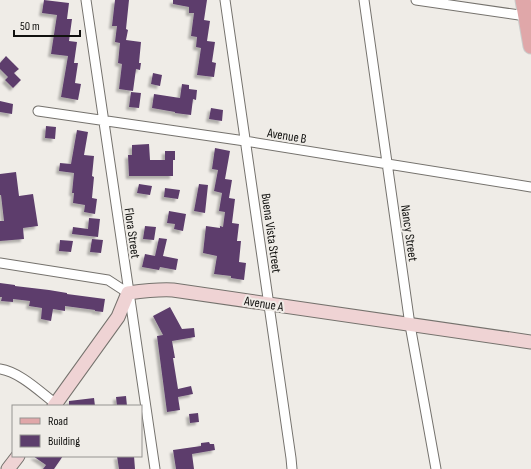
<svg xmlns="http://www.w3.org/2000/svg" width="531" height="469" viewBox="0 0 531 469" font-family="'Sofia Sans Condensed',sans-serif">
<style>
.building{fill:#5d3e6c;filter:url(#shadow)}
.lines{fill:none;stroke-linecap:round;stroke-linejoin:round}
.street-casing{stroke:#75726d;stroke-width:11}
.secondary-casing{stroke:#75726d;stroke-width:15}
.primary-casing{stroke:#cbcbca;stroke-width:17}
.street{stroke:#fff;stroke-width:9}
.secondary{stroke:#efd3d4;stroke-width:13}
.primary{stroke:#e0a7a9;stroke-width:15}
.labels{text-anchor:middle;stroke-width:4;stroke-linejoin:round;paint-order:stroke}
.street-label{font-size:13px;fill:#11110f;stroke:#efece7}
</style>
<defs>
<filter id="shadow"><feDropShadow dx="-3" dy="3" stdDeviation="1" flood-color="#0004"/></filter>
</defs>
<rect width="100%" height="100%" fill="#efece7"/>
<path class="building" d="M44,0L69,3L67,19H72L69,41L77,42L74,63H78L75,83L81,84L78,100L61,97L68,56L51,54L57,15L42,13Z
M115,0H129L126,29L128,30L126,40L141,42L139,63H141L140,70L136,69L133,91L119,89L122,64L118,63L120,43L115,42L117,26H112Z
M173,0H207L204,20L210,21L207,41L215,42L212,62L216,63L214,77L197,75L201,48L196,47L197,37L191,36L194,13H189V7L173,4Z
M6,56L19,69L14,73L21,80L13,88L5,80L8,77L0,69V63Z
M153,73L162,75L160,86L151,84Z
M182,84L189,85V89L197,90L196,100L193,99L191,115L175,113V112L152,108L154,94L180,98Z
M131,92L141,93L139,108L129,107Z
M0,101L13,104L12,114L0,112Z
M211,108L223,110L222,121L209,119Z
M46,126L56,127L55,139L45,138Z
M77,130L88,132L84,155L94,156L92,176L94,177L92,198L97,199L95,214L84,212L85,205L73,203L74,193H72L74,173L59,171L60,163L71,164Z
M149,144L150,160H165V151H175V160H173V176H129L128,155H132V145Z
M215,148L230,151L225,179L232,180L229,198L235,199L232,223L239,224L237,241H241L239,262L246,263L244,280L231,278V276L214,274L217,256L203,253L206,226L220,228V226L223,227L225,212L219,211L222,193L214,191L218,170L212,169Z
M16,172L19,196L33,194L38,226L23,228L24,239L0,241V221H4L1,195H0V174Z
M139,184L152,186L150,195L137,193Z
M199,184L208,185L205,213L194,211Z
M165,188L180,190L178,199L164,197Z
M169,211L186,214L183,231L174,229L175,224L167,223Z
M89,218L100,219L98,237L72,234L73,227L88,229Z
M145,226L156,227L154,240L143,239Z
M159,238L167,239L163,256L178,259L176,270L160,267L159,270L142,267L145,254L155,256Z
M92,239L103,240L101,253L90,252Z
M60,240L73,241L71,252L59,251Z
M0,283L15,285V286L49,290L67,293V294L105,299L103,312L95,311V310L65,306V311L53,309L51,321L41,319L42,308L29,306L30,301L13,299V302L1,301L2,297H0Z
M170,307L182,329L194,328L195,337L172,341L175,358H173L178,389L191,386L193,394L178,397L180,410L167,412L157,336L163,335L153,316Z
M126,396L127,406H117L116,397Z
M94,398L95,406H69V401Z
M198,413L199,422L190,423L189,414Z
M209,442L210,444H214L215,450L192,454L194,469H176L173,450L201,446V443Z
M33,456H63L54,469H43L46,465Z
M117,456H134L135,469H119Z"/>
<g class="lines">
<defs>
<path id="street" d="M86,0L155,469
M225,0L291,458L292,469
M364,0L410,325L436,469
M416,0L526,16
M38,111L245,141L531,187
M0,263L108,280L128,293
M0,369C20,372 40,392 56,404"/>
<path id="secondary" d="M54,406L118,317L128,293C143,291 158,289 173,290L531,342
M8,469L18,456"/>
<path id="primary" d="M523,0L531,46"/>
</defs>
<use href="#street" class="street-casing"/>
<use href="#secondary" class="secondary-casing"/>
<use href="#primary" class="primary-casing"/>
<use href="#street" class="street"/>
<use href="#secondary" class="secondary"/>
<use href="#primary" class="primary"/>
</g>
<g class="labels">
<g class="street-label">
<text transform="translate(287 135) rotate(9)" y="5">Avenue B</text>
<text transform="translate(133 233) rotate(82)" y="5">Flora Street</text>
<text transform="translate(272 233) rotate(82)" y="5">Buena Vista Street</text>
<text transform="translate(410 233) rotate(82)" y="5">Nancy Street</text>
<text transform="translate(264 303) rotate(9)" y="5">Avenue A</text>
</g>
</g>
<rect x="12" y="405" width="130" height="52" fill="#efece7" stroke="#969491"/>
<rect x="20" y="418" width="20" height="6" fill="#e0a7a9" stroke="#969491"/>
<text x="48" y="425" font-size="12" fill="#11110f">Road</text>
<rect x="20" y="435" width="20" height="12" fill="#5d3e6c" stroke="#969491"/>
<text x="48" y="445" font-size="12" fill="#11110f">Building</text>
<path d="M14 30v6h66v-6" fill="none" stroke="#11110f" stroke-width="2"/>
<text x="20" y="30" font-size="12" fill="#11110f" stroke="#efece7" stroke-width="3" paint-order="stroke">50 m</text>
</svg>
